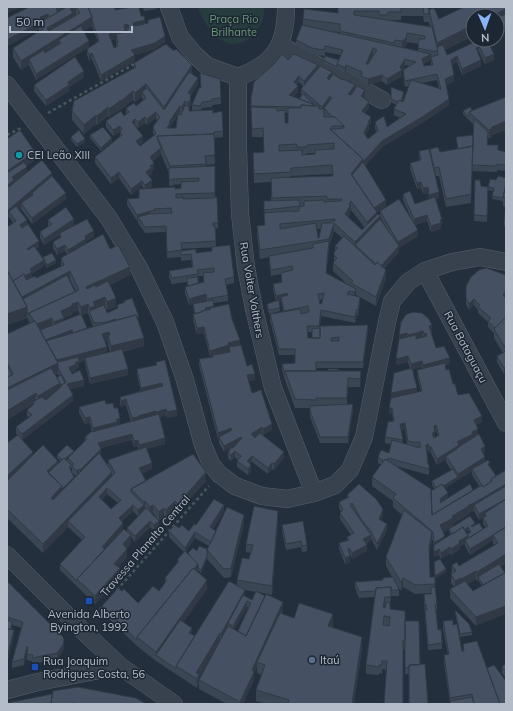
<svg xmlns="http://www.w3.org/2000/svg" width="513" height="711" viewBox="0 0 513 711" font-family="Mulish,sans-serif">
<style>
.green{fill:#263c3f}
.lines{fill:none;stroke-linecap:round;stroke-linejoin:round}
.minor-casing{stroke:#565f6c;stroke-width:18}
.path{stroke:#44595c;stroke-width:2.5;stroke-dasharray:3 3;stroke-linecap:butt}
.minor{stroke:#38414e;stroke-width:17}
.wall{fill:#3b4654;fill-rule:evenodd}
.shaded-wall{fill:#303945}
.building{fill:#455162;stroke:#303945;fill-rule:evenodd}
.culture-dot{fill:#0f9aa8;stroke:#1d2633;stroke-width:1.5}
.transit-dot{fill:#1a4fb4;stroke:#1d2633;stroke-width:1.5}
.service-dot{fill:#5c6f8a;stroke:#1d2633;stroke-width:1.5}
.labels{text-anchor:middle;stroke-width:3;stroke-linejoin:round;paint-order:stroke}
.park-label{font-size:11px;fill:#6b9a76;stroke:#1d2633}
.poi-label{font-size:11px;fill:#b4bcc9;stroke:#1d2633;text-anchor:start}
.street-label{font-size:11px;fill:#b4bcc9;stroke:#1d2633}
</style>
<rect width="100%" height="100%" fill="#242f3e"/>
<path class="green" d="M198,7H264C264,11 264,16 263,19C259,31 246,45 233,44C218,44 201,20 198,7Z"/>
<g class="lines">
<defs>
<path id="minor" d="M169,7L180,37L195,55L207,66L238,77C274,64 286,46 286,7
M280,45L382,100
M238,77V148L240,214L246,267L254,309L273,388L314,493
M7,85L108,217L139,268L165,322L185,380L203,445L211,464L219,474L235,486L262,496L287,499L314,493L335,485L350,470L364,437L387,322L392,301L408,282L425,271L452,262L480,257L506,262
M425,271L506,423
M7,555L82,630L120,666L174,704
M7,690L38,682L120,666"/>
</defs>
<use href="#minor" class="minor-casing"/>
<path class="path" d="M48,113L136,63
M7,135L21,128
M117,590L209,486
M92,619L103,606"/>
<use href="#minor" class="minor"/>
</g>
<path class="wall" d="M35,7H115V10L141,16L145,23H148V20L165,42L155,49L135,55V61L101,81L92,59L89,61L87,55V49L98,42L92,26L84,31L89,47L36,80L29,65L21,70L13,57V48L39,31V29L7,46V18ZM116,39V47L114,48L111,40Z
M143,7H157V9L144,11Z
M338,7H428L429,13L439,19L506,7V31L497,35V16H473L494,60L485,64L479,52H478L481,66L462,75L457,62L452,65L454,81L446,85L449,105L422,123L382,147L365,166L386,206L377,212V216L389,232L380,217V211L412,220L403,200V194L415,204L429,199L428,193L423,194L421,188L417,189L410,169V163L420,161L419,157V151L440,152L458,149L456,137L473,135L474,125L463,114V111L472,110L506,97V130L492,135V137L489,138H488V145L498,150L506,152V171L497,170V172L472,171L471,203L446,207L439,176H435L439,198L436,199L442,225H441V229L431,232L427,221L415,225L418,236L399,248V252L384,269L386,279L376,306L356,295L355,296L360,303L358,316L357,315L355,323L321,316L320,326L368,331L363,368H316V371H361V380L360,387H348V394H347V404L353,410L348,443H320L310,417V408H295L285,380L282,370V364L295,363V355H279L270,320V314L283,312L281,301H279L280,311L269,314L267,307V304L276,301L273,290V284L281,282V274L271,276L269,262V257L260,259L257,235V226L265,225L264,201H271V182L254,183L253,153L264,152L263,137H252L251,98L288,60L318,69L332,76L355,89L365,96L364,98L369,108L365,113L371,123L369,125V128L366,135L368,139L376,132L375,128V122L387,127L400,118L394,115V109L396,105L391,102V87L404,95L402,102H403L409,86L405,87L403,76V70L409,66L405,65L402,71V76L387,85L382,81L368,85L361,82V78L346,71L345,74L323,63V60L324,56L312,54L296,46V40L303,25V19L338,13ZM401,16H423L424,22H429L430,27L388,20H401ZM329,31L340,32V33ZM469,38L472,43L447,55L445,50ZM407,42L419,44L418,51L404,48L406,46ZM325,52L341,55L339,60L325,56ZM431,60V65L424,66L423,64ZM437,80L439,89L422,83ZM299,82L303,86L301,89V95H302L299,99L293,97L298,92L297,85ZM285,113H288V123H285ZM307,153H315V154H307ZM332,174V176L291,177V176ZM351,210L365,228L362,230L348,217L350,215V212ZM317,229H321L319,238H318ZM334,231L342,238L335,246V251L334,252V262L333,263V271L348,285L326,274L329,247ZM323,299L322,303L320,304L319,300ZM307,332H312V338H308Z
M134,63L192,73L198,84L191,95V105L189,108V111H192V105L199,88L221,98V104L212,105V107L202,108L201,110L213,113L223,131V137L214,138L215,164L206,165V167L215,166V197L218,223V228L215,229L216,247L181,249L182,251L196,253L212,251V247L234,277V283L226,285L228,295V301L214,303V307L232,319L247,366L255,380L248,381L252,393L272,430L263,435L262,433L261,434L284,458L274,470L272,469L268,474L252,462L250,464L251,471L248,475L237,467V461L238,460L235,457L231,461L228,458V452L231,448L224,452L219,443V438L218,439L199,365V359L213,357V356L210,357L204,333L197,334L193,320V314H194L193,304L189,305L185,293V287L188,286L187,282L172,284L169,277V271L192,267L191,260L181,261V257L167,258L166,232L145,233L138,223V220L137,221L127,205V199L139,198L144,189L142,186L131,195L119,178L111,184L95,163V157L120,137V132L113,136L106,127V121L124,116L126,114V108L136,106L143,100L142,98V96L135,102L133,100L121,110V109L109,117L108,116L97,125L96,124L84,134L72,120V111L134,68ZM177,116L176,128H170V127ZM156,118L157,120L153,127V133L154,136L140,146L139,145L143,142L135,125L138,128L145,123L147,125ZM161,154L169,173V186H173V185L181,184V188L149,189L152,186L149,176L152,173V171L154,169L153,161ZM198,276H203V282L198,283ZM206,300V302L194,304Z
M84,77L69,87V91L46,106L34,91V85Z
M90,135L112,142L101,151L90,138Z
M71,137L85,142L77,147L71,140Z
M7,139L35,160L26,166L27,172L52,176L66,199L32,224L21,209V208L19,210L39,247L36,248L43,258V257L56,263L47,268L44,262V266L32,274V277L36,278L61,267V258L67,254L65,251L57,255L53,248V242L60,238V235L44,245L40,238V232L49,226H48V220L74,225L70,228L94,237L86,241V243L110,249L130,275L110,285L116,307L107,310L105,306L107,313L117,309V305L124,303V301L139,321L144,346L123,352L128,375L90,384L85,364V361L79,363V367L76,369V371L71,372L84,386L70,389L73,401L22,440L33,455L58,464L60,461L57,458V455L74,452L85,441V437L92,432L90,423L85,424L79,413V407L106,404L114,408L120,425L131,422L126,405L121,407L120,403V397L141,391L137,375V369L156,365V362L177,416L167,418L166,415L160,417L165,444L147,449L152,469L142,473L146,481H206L178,512L175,510L166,519L164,516L159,521L153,513L152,514L159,527L154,531L150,527L135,542L131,537V544L127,548V557L118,567L120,577L95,604L60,570V564L82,540L68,527L43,553L7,518V443L17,435L16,433V427L29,417L27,416V410L33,405V404L7,420V334L30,323L27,318L7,325L13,223L9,217L7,219ZM69,280H70L76,291L75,292ZM78,310L80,315L64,321V318L72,315V313ZM88,313L93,327L87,328L82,315ZM108,341V344L110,352H107L105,342ZM58,374L60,376L57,378L55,375ZM132,440L134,447L138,446V449L108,460V465L101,456V448ZM71,467L72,468V473L76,476L74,478L71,471ZM107,494L118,503L111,509L102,500ZM144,510L127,528V532L111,543L123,529L122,521L133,511L138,516Z
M506,178V207L503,206V201L492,199L493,191L488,190L487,222L474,221L475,180L481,186L488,187L496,180Z
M506,210V227L504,226V218Z
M506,275V373L504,374L497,362V356L503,353L494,338V333L488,327V322L478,313V310L474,305L469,310L466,304V286Z
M401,322L432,331L431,332L436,348L450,364L445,365L446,370L458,395L482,422L476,425L478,434L485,452L483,453L485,461L490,467L496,476L506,470V566L505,564L500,567L476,626L450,598V589L454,587L451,583L452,565L459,566L494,545L493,543V540L470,555L465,546V544L460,546V549L451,555L450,553L441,559L439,555L434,557L433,541L432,540L429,555L430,577H435L434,562L446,572L435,578V587L437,604V610H436L438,630L442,643V649L428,650L425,616L424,594H431V593L415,594L403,587L401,591L395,582L399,590V596H391L390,609L405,626L419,621L409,674H405V646V649H403L386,670L382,669V674L379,673V675L366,674V665L375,597L359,598L355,588V582L383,580L392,577L386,566V557L402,515L393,507V501L372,486V477L381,465L378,463V457L389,453L391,444L385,443V437L393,421L392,414H389L391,398L410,369L408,362L396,365ZM422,367V369L417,370V376L421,392H417L413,369ZM405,429L407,444L403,443L401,430ZM436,431L438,436L435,437V432ZM427,450H428L429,453H431L437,465L446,459V462L451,470L432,481V485L434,489L431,491L396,466L429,475V465L428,464ZM472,471V475L479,486L473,490L448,498L445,488ZM474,511L479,520L483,518V524L486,528L483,529L475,526H453V524L469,514V513ZM449,529V532L451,535L445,538L443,532ZM468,530L470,532L467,534L466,532ZM476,579L477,581L478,580L482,586L473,591L468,584Z
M347,495L383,515L381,520L387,530L377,550L371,538V540L366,544L367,551L352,559L350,554V562L345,564L339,549V543L347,540V537L351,535L340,519V513L341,512L339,508V502L347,498Z
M224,511L213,529L216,531L244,524L231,577L224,578L207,559L201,573L198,570L197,572L207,589L183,622L192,635L195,636L237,586V580L249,559L251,553L246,552V544L278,520L272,595L258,592L283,611L282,614L294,618L333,625L332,628L362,648L354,704H266L256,701V690L262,675L257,673V667L254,674V680L243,704H227L199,689V683L197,688L156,661L137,646L102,612V606L122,591L138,603L159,591L165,584V578L177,563V560L184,552L169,537V531L179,528L189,531L196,525ZM195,538L209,546L207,549L188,553V554L186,552ZM245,590L256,592L252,600L245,596ZM247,607H248L238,631L234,630ZM217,647L199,680V677Z
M282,525L307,545V551L302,552L301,547L286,550L282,531Z
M7,581L64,646L63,651L57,659L32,664V661L27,660V652L24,665L12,668V662L22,628L12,625L11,630L14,636L7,663Z
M455,610L472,632V635L460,637L455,613Z
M443,621L453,625L462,651H463V644L487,668L506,704H450L444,663V655L448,654L443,630Z
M506,663V678L502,673V667Z"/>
<path class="shaded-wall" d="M7,7H22L7,13Z
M60,7H67V10L56,15V9Z
M72,7H76V15L47,37V28L69,9Z
M506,9V20L497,24V16H491Z
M48,14V20L40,23V17Z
M92,17V26L61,45L59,40V46L31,63L29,59V65L21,70V61Z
M145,20V26L133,29V23Z
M39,23V29L7,46V40Z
M128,24V30L127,28V30L125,31V37L116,34V39L109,40V34L124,25Z
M473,25V36L469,32V38L438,53V51H437V43Z
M506,25V31L497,35V29Z
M407,33L406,46L402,49V41Z
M165,36V42L155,49L131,56V50Z
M89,41V47L36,80V74Z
M479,46V52L476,54V48Z
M373,48V54L366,70V64Z
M92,53V59L89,61V55Z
M431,54V60L422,65V59Z
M494,54V60L485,64V58Z
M135,55V61L101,81V75Z
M457,56V62L451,66V60Z
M405,59V65L402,71V76L387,85V79Z
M481,60V66L462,75V69Z
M192,65V73L164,116V107Z
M318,65V71L304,87V81Z
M346,65V71L345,74V68Z
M84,71V77L69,87V91L46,106V100L68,82Z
M332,72V78L327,84V78Z
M382,75V81L368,85V79Z
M454,75V81L445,85V79Z
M299,76V82L294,88V82Z
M198,78V84L188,99V93Z
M146,84V93L142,92V96L135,102V93Z
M355,85V91L348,100V94Z
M298,86V92L289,101V95Z
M365,90V96L361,101V96Z
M133,91V100L121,110V101Z
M404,92V95L400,107V104Z
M191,95V105L189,108V113L188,109V103Z
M330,96V102L322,113V107Z
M449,99V105L422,123L382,147L353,180L351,174L363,159L382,141Z
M121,100V109L109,117V109Z
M185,101V107L182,113V107Z
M369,102V108L362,117V111Z
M180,106V112L170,127V129L167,128L169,122Z
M108,107V116L97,125V116Z
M156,112V118L147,125V119Z
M96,115V124L84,134V125Z
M145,117V123L138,128V122Z
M371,117V123L369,125V128L364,139V133L368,122Z
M135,119V125L132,128V122Z
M506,121V130L492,135V137L489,138V130L492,127Z
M120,126V132L113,136V130Z
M143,136V142L136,147V141Z
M112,138V142L101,151V148Z
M85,139V142L77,147V144Z
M161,148V154L150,163V157Z
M35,152V160L7,179V171Z
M154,163V169L152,171V173L146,178V172L150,166Z
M27,167V176L8,194V185L12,177Z
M119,172V178L111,184V178Z
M52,173V182L33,195L32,193V199L21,203V208L12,215L9,212V217L7,219V211Z
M152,180V186L145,191V185Z
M142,181V186L131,195V189Z
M421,182V188L417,189V183Z
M428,187V193L423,194V188Z
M439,192V198L429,201V195Z
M66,193V199L32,224V218Z
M386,200V206L373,215V209Z
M351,201V210L350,212V215L345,222V214L349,204Z
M150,211V217H138V220L137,221V215Z
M377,212V219L380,216V225L355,245V242L367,230V222Z
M427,215V221L414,225V219Z
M74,219V225L60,235V233V235L44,245V239Z
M442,219V225H441V229L431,232V226L440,220Z
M27,220V226L20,231V225Z
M334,223V231L329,247V239Z
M418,230V236L399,248V252L380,273V267L398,247V242Z
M94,231V237L86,241V245L68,256V250L85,236Z
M39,241V247L27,255V249Z
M329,241V247L326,279V273Z
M65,245V251L57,255V249Z
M44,260V266L32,274V278L15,288L30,269Z
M56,260V263L47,268V265Z
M130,267V275L86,296V287Z
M386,270V279L376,306V297Z
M70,271V280L23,305L21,297Z
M356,289V295L354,298V292Z
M506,291V297L503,301V295Z
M287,293V299L281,297V301L276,302V296Z
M206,294V300L189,305V299Z
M105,297V306L90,312V308L93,302Z
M360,297V303L358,316V310Z
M116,298V307L107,310V302Z
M474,299V305L469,310V304Z
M78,302V310L72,313V315L64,318V327L54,331V322L61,311L72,304Z
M88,304V313L81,316V307Z
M214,306V309L210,308V310L205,311V308Z
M27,307V318L7,325V314Z
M357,309V315L355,323V317Z
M321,310V316L319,332V326Z
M52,318V326L38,332L36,324Z
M115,319V325L107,328V322Z
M368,325V331L363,368V362Z
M432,325V331L429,332V326Z
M204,327V333L197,334V328Z
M72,330V336L47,345L43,341Z
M423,331V337L408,341V335Z
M109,332V338L108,335V341L102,343V334Z
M407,333V339L399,341V335Z
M426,333V339L424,340V334Z
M144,338V346L111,354V346Z
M240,340V346L229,347V352L210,357V351L228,343Z
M107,347V356L85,358V361L79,363V367L76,369V371L69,373L58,368V374L7,399V379L55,360Z
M408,356V362L396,365V359Z
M450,358V364L423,371V365Z
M422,361V367L411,370V364Z
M506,367V373L504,374V368Z
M128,369V375L90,384V378Z
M361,371V380L360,387V379Z
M255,374V380L247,381V375Z
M84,380V386L67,390V384Z
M60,383V392L38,405V396Z
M162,383V389L141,394V388Z
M417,388V394L391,399V393Z
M36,393V401L33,402V404L7,420V411Z
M73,395V401L22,440V434Z
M126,399V405L121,407V401Z
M353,404V410L348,443V437Z
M389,408H392V414H389Z
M166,409V415L157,418V412Z
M177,410V416L167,418V412Z
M156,411V417L132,424V418L138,416Z
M482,416V422L474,426V420Z
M90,417V423L85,424V418Z
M117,419H120V425L93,434V428Z
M405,423V429L400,430V424Z
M272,424V430L263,435V429Z
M436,425V431L434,432V426Z
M262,427V433L251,440V434Z
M231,428V434L219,437V438L218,439V433Z
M478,429V435L457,448V452L446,456V459L437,465V459L457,442L472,432Z
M435,432V438L432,439V433Z
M132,434V440L98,449V443Z
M241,437V443L224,452V446Z
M165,438V444L139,451V445Z
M138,440V446L134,447V441Z
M428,444V450L426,451V445Z
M485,446V452L481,455V449Z
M429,447H431V453H429Z
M101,449V455L80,476V470Z
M74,451V454L68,458V460L63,464V461Z
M235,451V457L231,461V455Z
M33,452V460L7,485V476Z
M284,452V458L274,470V464Z
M252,456V462L247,467V461Z
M485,457V463L472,469V471L458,480V474Z
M58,461V470L50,477L47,471Z
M152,463V469L139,474V468Z
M272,463V469L268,474V468Z
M251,465V471L248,475V469Z
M79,469V475L77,477V471Z
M112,472V481L68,521V527L43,553V544Z
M206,472V481L178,512V504Z
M74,477V483L51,507V498L62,486Z
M458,477V480L437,494V490Z
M506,484V492L474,505V511L469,513V514L453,524V527L440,534V525L469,505Z
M107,488V494L99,503V497Z
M448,493V499L440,509L441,498Z
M506,499L485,513V517L479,520V514Z
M145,501V509L138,516V510L144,505V502Z
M175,501V510L166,519V510Z
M133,505V511L119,524V518Z
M153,505V513L150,515V507Z
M224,505V511L210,533V527Z
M164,508V516L159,521V512Z
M383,509V515L379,525V519Z
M278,511V520L272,595V586Z
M244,515V524L231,577V568Z
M150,521V527L135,542V536Z
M159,521V527L154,531V525Z
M123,523V529L102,553V547Z
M475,523V526L471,529V526Z
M387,524V530L377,550V544Z
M468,527V530L454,539V536Z
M195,532V538L185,554V548Z
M432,532V541L429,556V548Z
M494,534L493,540L470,555V549Z
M131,535V544L123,553V544Z
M371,535V540L363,545V539Z
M445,536V544L434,551V543Z
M468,536V542L465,540V544L460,546V549L451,555V549L459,541Z
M367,545V551L352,559V553Z
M450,547V553L441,559V553Z
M127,549V557L114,572V564Z
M439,549V555L434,557V552Z
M506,554V560L505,558V564L479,579L478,577V580L477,581V572Z
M207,556V559L201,573V570Z
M350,556V562L345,564V558Z
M198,564V570L141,641Z
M120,568V577L95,604V596Z
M446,569V572L435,579V576Z
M476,571V579L461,588V579Z
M403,578V587L401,591V582Z
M461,578V587L455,589V581Z
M207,580V589L159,657L156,655V652Z
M245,590V598L228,623V629L221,643V634Z
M385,597V606L383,616V607Z
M247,601V607L233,632V626Z
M283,602V611L259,663L257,662V667L254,674V680L243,704H240V702L252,670Z
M506,606V614L476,626V617Z
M333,614V625L328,637V626Z
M192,628V634L189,639V633Z
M14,630V636L7,663V657Z
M220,633V642L199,677V683L197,688L196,673Z
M362,637V648L354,704H352Z
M64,640V646L63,651L57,659V653Z
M27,646V652L24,665V659Z"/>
<path class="building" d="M29,7H60L56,9L58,12L50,17L48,14L40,17L42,21L39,23L7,40V18Z
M67,7H74L70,9L73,13L47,28L49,31L80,13L76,7H88L92,17L21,61L13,48L43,29L39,23Z
M88,7H115V10L131,7H139L141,16H144L145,20L133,23L134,26L148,23V20L160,17L165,36L155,43L131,50L135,55L101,75L92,53L89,55L87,49L99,41L92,20V17ZM128,24L129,28H127V32L116,34L118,43H116L118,46L114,48L109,34L125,31L124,25Z
M338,7H428L429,14H424L423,7L401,8V12H388L387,15H379V11H354V15L432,27L438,51H431L418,48L419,39H425V36L407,33L406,38L402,41L395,40L394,43L340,31V24L303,19L304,9L338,13Z
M464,7H506V9L491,16H473V25L437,43L429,10L434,8L439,19Z
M506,14V25L497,29V18Z
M302,25L431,54L422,59L424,66L433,65L431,57L438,55L437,47L443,45L447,55L479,40H487L494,54L485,58L479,46L476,48L481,60L462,69L457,56L451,60L454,75L445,79L449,99L422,117L382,141L363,162V159L331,130L332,129L344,128V126L335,117H332L324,108L332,98L330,96L322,107L301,89L320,66L332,72L327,78L329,80L333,74L342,80L343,79L355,85L348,94L351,95L357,86L365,90L361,96L369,102L362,111L371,117L368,122H369L364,133L368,139L378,131L375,122L384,116L387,127L406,114L394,109L399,100L403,102L411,80L441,89L437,74L405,81L403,70L416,62L405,59L400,67L402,70L387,79L382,75L368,79L361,76L362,72L346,65L345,68L337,64L343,50L325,46L324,50L312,48L296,40ZM373,48L377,50L368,64H366Z
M81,26L89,41L36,74L29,59L44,50L45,53L61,43L59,40Z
M473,30V40L469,32Z
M166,44L174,51L176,49L192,65L164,107L146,84L135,93L133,91L121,101V100L109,109L108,107L97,116L96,115L84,125L72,111L74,101L136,67L134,63Z
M282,54L288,60L294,54L318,65L304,81L299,76L294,82L298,86L289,95L313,104V106L301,105V107L251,106V98L254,82L274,64Z
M325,56L339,60L337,64V67L323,60Z
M75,57L84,71L68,82L69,85L46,100L34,85Z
M189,72L198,78L188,93L191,95L190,98L191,99L188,103L185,101L182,107L180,106L169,122L170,123L167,128H176L178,114L181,115L185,105L189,107V111L213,110V113L222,111L223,131L214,132V134L157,136V138L161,148L150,157L154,163L150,166L152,167L146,172L152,180L145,185L142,181L131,189L119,172L111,178L95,157L122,135L120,131L122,129L120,126L113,130L106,121L121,111L124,116L129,112L126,108L134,103L136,106L146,98L142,92L147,88L164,110ZM156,112L160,117L153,127L156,134L140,146L136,141L143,136L132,122L135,119L138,122L145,117L147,119Z
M200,73L220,79L221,98L212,99V101L202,102L200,106L192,105L199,88H201Z
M391,87L404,92L401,101L399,100L398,102L391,99Z
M303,94L316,106H313V104L299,99Z
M506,97V121L492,127V128L489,130L469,112Z
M301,105L319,106V109H324V117H335L344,126H332L330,129L363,159L351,174L377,212L367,222L351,201L349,204L350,206L345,214L362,230L378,214L380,216L355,242L334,223L329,239L260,250L257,226L265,225L264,213L292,211V212L299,211V207L304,206V201L324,200V202L341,201L342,199H327V196L272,198L271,178L333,176L332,165L291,168V172L254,174L253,153L264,152L263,128L252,129L251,107L277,108V111L285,110V123H288V108H301ZM334,143V149L315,150V154L302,155V150L279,151V145L297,144V147H307V145ZM335,219V221H332V223H322L319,238H318L316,223L280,229V224Z
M470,107L472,110L469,112V117L463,111Z
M474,119L488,132L487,145H498V150L506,152V165L497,164V166L472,165Z
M103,127L112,138L101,148L90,135Z
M20,130L35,152L7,171V139Z
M79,130L85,139L77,144L71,137Z
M214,134L215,155L205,156L206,164L170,166L157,136Z
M473,135V147V146L458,149L456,137Z
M473,146L471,194L446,199L439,167L434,168L430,149L438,147L440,152Z
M429,149L439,192L429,195L428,187L423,188L421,182L417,183L410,163L421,160L419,151Z
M42,160L52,173L7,211V173L24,162L27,167L12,177L14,180L8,185L9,187Z
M363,162L386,200L374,208L352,175Z
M215,166V193L176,194V198L183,197V199L214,198V197H217L218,223H213V226H215L216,241L181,243L182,250L167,252L166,226L145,227L138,217L149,214L172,213L171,208L154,209V211H150L137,215L127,199L139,198V189L175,187V189L181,188V182L199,181V178L173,179V180H169V168Z
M52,176L66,193L32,218L21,203L33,195L32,193Z
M498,176L506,178V184L503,198L492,196L494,188L488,187L490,179L496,180Z
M475,180H480L481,186L488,187L487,216L474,215Z
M506,184V198L503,197Z
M410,191L415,204L435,197L442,219L440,220L441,223L431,226L427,215L414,219L403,194Z
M399,199L418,230L398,242L380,211Z
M299,200L300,206L264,210V201Z
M16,206L27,220L20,225L22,228L28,224L39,241L27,249L28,250L34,246L44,260L30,269L32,272L25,276L24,274L13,281L7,270V227L16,221L9,212Z
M66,207L74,219L44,239L40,232L52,224L48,220Z
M506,210V218H504Z
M87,219L94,231L85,236L86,239L68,250L65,245L57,249L53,242L61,237L60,233Z
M380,219L399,246L381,266L377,262L376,264L355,245Z
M103,234L110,249L118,245L130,267L86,287L87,289L95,285L96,287L108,281L116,298L107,302L105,297L93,302L95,306L90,308L88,304L81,307L78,302L72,304V306L61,311L64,318L54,322L52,318L37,324L35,321H34L29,313L79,290L70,271L22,297L13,281L24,274L26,280L35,276L36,278L64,265L61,258Z
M344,236L375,265L377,262L386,270L376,297L351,283L353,281L333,263L337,258L334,255V252L338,248L335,246Z
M329,241L326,273L356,289L354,292L349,291L347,294L360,297L358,310L357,309L355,317L321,310L319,326H307L308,338H320V326L368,325L363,362H316V371H285V374L282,364L295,363V349H279L270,314L300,309L301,314L309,312L308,306L284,311L281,297L288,295L287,293L276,296L273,284L282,282L281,273L293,270L292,266L271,270L269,256L313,248V244ZM324,293L322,303L320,304L318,294ZM339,337V341H331V338Z
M230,245L234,277L225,279L228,295L207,299L206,294L189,299L185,287L204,282L203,273L214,272V268L197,270L198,274L172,278L169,271L193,267L191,254L181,255V251L196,249V253L212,251V247Z
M52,253L56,260L47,265L43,257Z
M486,268L506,275V291L503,295L506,298V317L495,328L488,321L491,318L478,307L480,305L474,299L469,304L466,298V286L471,277L479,270Z
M7,270L27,307L7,314Z
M67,275L75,292L29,313V315L27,312V307L23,299Z
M198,277V283L188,286L187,278Z
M132,298L139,317H137L136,315L116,320L115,319L107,322L94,323L89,311L104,305L107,313L118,308L117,305L125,302L124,301Z
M213,300L214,306L205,308L206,310L195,314L193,304Z
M279,300L280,308L269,310L267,304Z
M229,304L232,319L240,340L228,343L229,345L210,351L204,327L197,328L193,314L202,312V311L211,309L210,308Z
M413,312L422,313L429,319L432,325L429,326L436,348L444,346L450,358L423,365L422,361L411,364L408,356L396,359L399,339L416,335V339L427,336L426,333L424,334L423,331L408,335L407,333L399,335L401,322L405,316L407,314Z
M81,314L87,328L73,333L72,330L45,340L40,330Z
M136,315L144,338L111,346L108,335H110L109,332L102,334L107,347L57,360L46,341L96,326Z
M506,317V349L494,329Z
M35,321L58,363L7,388V377L13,374L7,362V334Z
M320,328V338H312V329Z
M241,345L247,366L252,364L255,374L247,375L252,393L261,390L272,424L263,429L262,427L251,434L255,438L260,433L284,452L274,464L272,463L268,468L252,456L247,461L251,465L248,469L237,461L241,456L235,451L231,455L228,452L232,447L233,448L242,438L241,437L224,446L219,437L232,430L231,428L218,433L199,359L213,357V355L230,352L229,347Z
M122,349L128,369L90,378L85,358Z
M506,351V367L504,368L497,356Z
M78,357L79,361L75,363L76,365L69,367L72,374L80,370L84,380L67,384L73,395L22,434L16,427L32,415L27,410L34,404L33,402L42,397L46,400L62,386L61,385L66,382L58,368V362Z
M165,360L177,410L167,412L166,409L157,412L156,411L138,416V417L132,418L126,399L121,401L120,397L163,386L162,383L141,388L137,369L157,365L156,362Z
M445,363L446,370L449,369L453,384H455L458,395L469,393L482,416L474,420L478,429L472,432L473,434L457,442L459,445L437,459L431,447H429L428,444L426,445L428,464L429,465V469L388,458L387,461L385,459L384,461L378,457L381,450L389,453L392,440L420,448V442H414L408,441L405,423L400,424L403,440L385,437L388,422L394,421L392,408H389L391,398L422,391L417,370ZM436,425L439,435L434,438L432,433L435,432L434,426Z
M7,365L12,375L7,377Z
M51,368L60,383L38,396L36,393L7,411V390Z
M412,368L417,388L391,393L394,373Z
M328,369H338V371H328Z
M285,371H361L360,379L348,378V386H347V398H316V400L295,399Z
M61,375L65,383L61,385V387L60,388V383L57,378Z
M105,400L106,404L113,403L114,408H118L120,419H117V422L93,428L90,417L85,418L79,407Z
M353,404L348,437H320L310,411V406Z
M159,414L165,438L139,445L138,440L134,441L132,434L98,443L101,449L80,470L79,469L77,471L72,467L74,464L68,458L87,439L85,437L92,431V432Z
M479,434L485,446L481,449L485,457L458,474L446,456L457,449V448Z
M18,435L33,452L7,476V443Z
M43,445L58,461L47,471L62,486L51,498L53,500L99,453L112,472L43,544L7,509V481Z
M67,445L74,451L65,459L64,458L62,460L57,455Z
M146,447L152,463L139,468L146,481L131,489V492L144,505L138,510L133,505L119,518L123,523L102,547L105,549L77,579V581L60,564L85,537L68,521L115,473L108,460ZM107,488L121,500L111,509L99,497Z
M193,454L206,472L178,504L175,501L166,510L164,508L159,512L153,505L150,507L145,501L144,502L131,489Z
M64,458L71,465L69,467L74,477L62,489V486L48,473Z
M385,459L431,489L432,515L482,485L483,487L492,481L491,479L506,470V484L474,503L469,505V506L452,516L453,518L440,525L445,536L434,543L433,532L393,498L396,494L372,477Z
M488,460L490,463L488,464L496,476L491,479V482L483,487L472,469Z
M453,469L458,477L443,486L442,484L436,488L432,481Z
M359,484L376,499L383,509L379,519L387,524L377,544L371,531L361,519L352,503L350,505L371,535L363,539L367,545L352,553L349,548L348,549L350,556L345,558L339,543L349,540L347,537L354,533L340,513L343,510L339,502L349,497L347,495Z
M442,484L448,493L441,498L440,503L470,484L473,490L432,515L431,491Z
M506,486V499L479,514L474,505Z
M214,499L224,505L210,527L216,531L211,542L195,532L185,548L169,531L175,525L179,528L182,525L189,531L194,524L196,525Z
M506,499V527L470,549L465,540L488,526L483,518L486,516L485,513Z
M254,506L278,511L272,586L237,580L242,558L249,559L253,545L246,544Z
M227,507L244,515L231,568L224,569L207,550Z
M146,508L159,521L154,525L150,521L135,536L127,528Z
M404,510L432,532L429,548L430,577H435V584L415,585L403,578L401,582L386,557Z
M470,516L475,523L471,526L472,527L479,523L483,529L469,538L467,534L471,532L468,527L464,530L463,527L452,534L449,529Z
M303,521L307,545L302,546L301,541L286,544L282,525Z
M463,527L468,536L459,541L460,543L451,549L450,547L441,553L439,549L434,552V545Z
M506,527V554L477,572L476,571L461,579V578L455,581L451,574L456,571L455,569V570L452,565L457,562L459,566L498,543L493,535Z
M124,529L131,535L123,544L127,549L114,564L120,568L95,596L77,579Z
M199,546L207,549V556L201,570L198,567V564L189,555H190L188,553L193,548L197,551Z
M185,551L198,564L194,569L193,568L137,637V640L102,606L118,588L122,591L124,589L138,603L153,586L159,591L167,580L165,578L179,561L177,560Z
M440,559L446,569L435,576L434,562Z
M499,564L505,573L483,585L478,577Z
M193,568L207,580L156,652L137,637Z
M506,572V606L476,617L450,589L465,581L473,591Z
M393,577L399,590H391V587L376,588V591L359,592L355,582L383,580V578Z
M7,581L63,637L64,640L63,645L57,653L32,658L33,655L27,654L28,647L27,646L24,659L12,662L23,622L7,617Z
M229,581L245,590L221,634L220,633L196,673L199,674L197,679L176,666Z
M391,587V597H385L383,607L385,608L387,602L390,603V609L405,611V640H403V704H384L387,661H382V665H379V667L366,665L376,588ZM384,616L390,617L389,626L383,625Z
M431,587H435L437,604H435L438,630L441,629L442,643L428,645L425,610H427L426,604L425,605L424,594H431Z
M256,591L265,596L246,636L238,631L251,603L247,601L233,626L228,623L243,595L252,600Z
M266,594L283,602L252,670L254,672L240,702L199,680L228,626L246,636Z
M299,603L333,614L328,626L362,637L352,704H288L289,700L256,690L265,665L257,662L280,613L294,618Z
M455,610L469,624L472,632L460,634Z
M7,620L12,622L11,629H7Z
M180,620L192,628L189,633L195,636L176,666V669L156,655Z
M453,620V625L457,624L462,651H464L463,644L477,641L500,704H474L472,694L450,698L444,655L449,654L443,621Z
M405,621H419L420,665H409V668H405Z
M7,629L14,630L7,657Z
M506,663V672L502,667Z
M425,664L428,704H409V665Z
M494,665L506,681V704H500L487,668Z
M78,687L136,698L146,704H78L72,703V704H51L53,691Z
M52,694L51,704H7V703Z
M472,697L474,704H451L450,701Z"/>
<circle class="culture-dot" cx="19" cy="155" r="4"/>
<g class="transit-dot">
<rect x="85" y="597" width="8" height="8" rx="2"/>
<rect x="31" y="663" width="8" height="8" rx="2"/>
</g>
<circle class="service-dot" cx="312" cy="660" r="4"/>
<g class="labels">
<g class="park-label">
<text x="234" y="23">Praça Rio<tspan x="234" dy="13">Brilhante</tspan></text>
</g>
<g class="poi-label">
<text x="27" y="159">CEI Leão XIII</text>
<text x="89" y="618" text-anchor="middle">Avenida Alberto<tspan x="89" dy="13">Byington, 1992</tspan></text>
<text x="320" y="664">Itaú</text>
<text x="43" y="665">Rua Joaquim<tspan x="43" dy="13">Rodrigues Costa, 56</tspan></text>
</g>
<g class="street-label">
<text transform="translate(252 290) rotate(80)" y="4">Rua Volter Volthers</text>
<text transform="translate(466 347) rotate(62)" y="4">Rua Bataguaçu</text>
<text transform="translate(145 546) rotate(-49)" y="4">Travessa Planalto Central</text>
</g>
</g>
<rect width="513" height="711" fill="none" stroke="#b4bcc9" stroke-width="16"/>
<g transform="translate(485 28) rotate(178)"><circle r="19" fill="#1d2633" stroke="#59626f"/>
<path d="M0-3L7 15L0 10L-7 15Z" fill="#8ab4f8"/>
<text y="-6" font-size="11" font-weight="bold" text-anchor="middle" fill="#b4bcc9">N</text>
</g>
<path d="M10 26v6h122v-6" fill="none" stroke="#b4bcc9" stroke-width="2"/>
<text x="16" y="26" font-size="12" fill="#b4bcc9" stroke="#1d2633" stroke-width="3" paint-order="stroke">50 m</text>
</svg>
